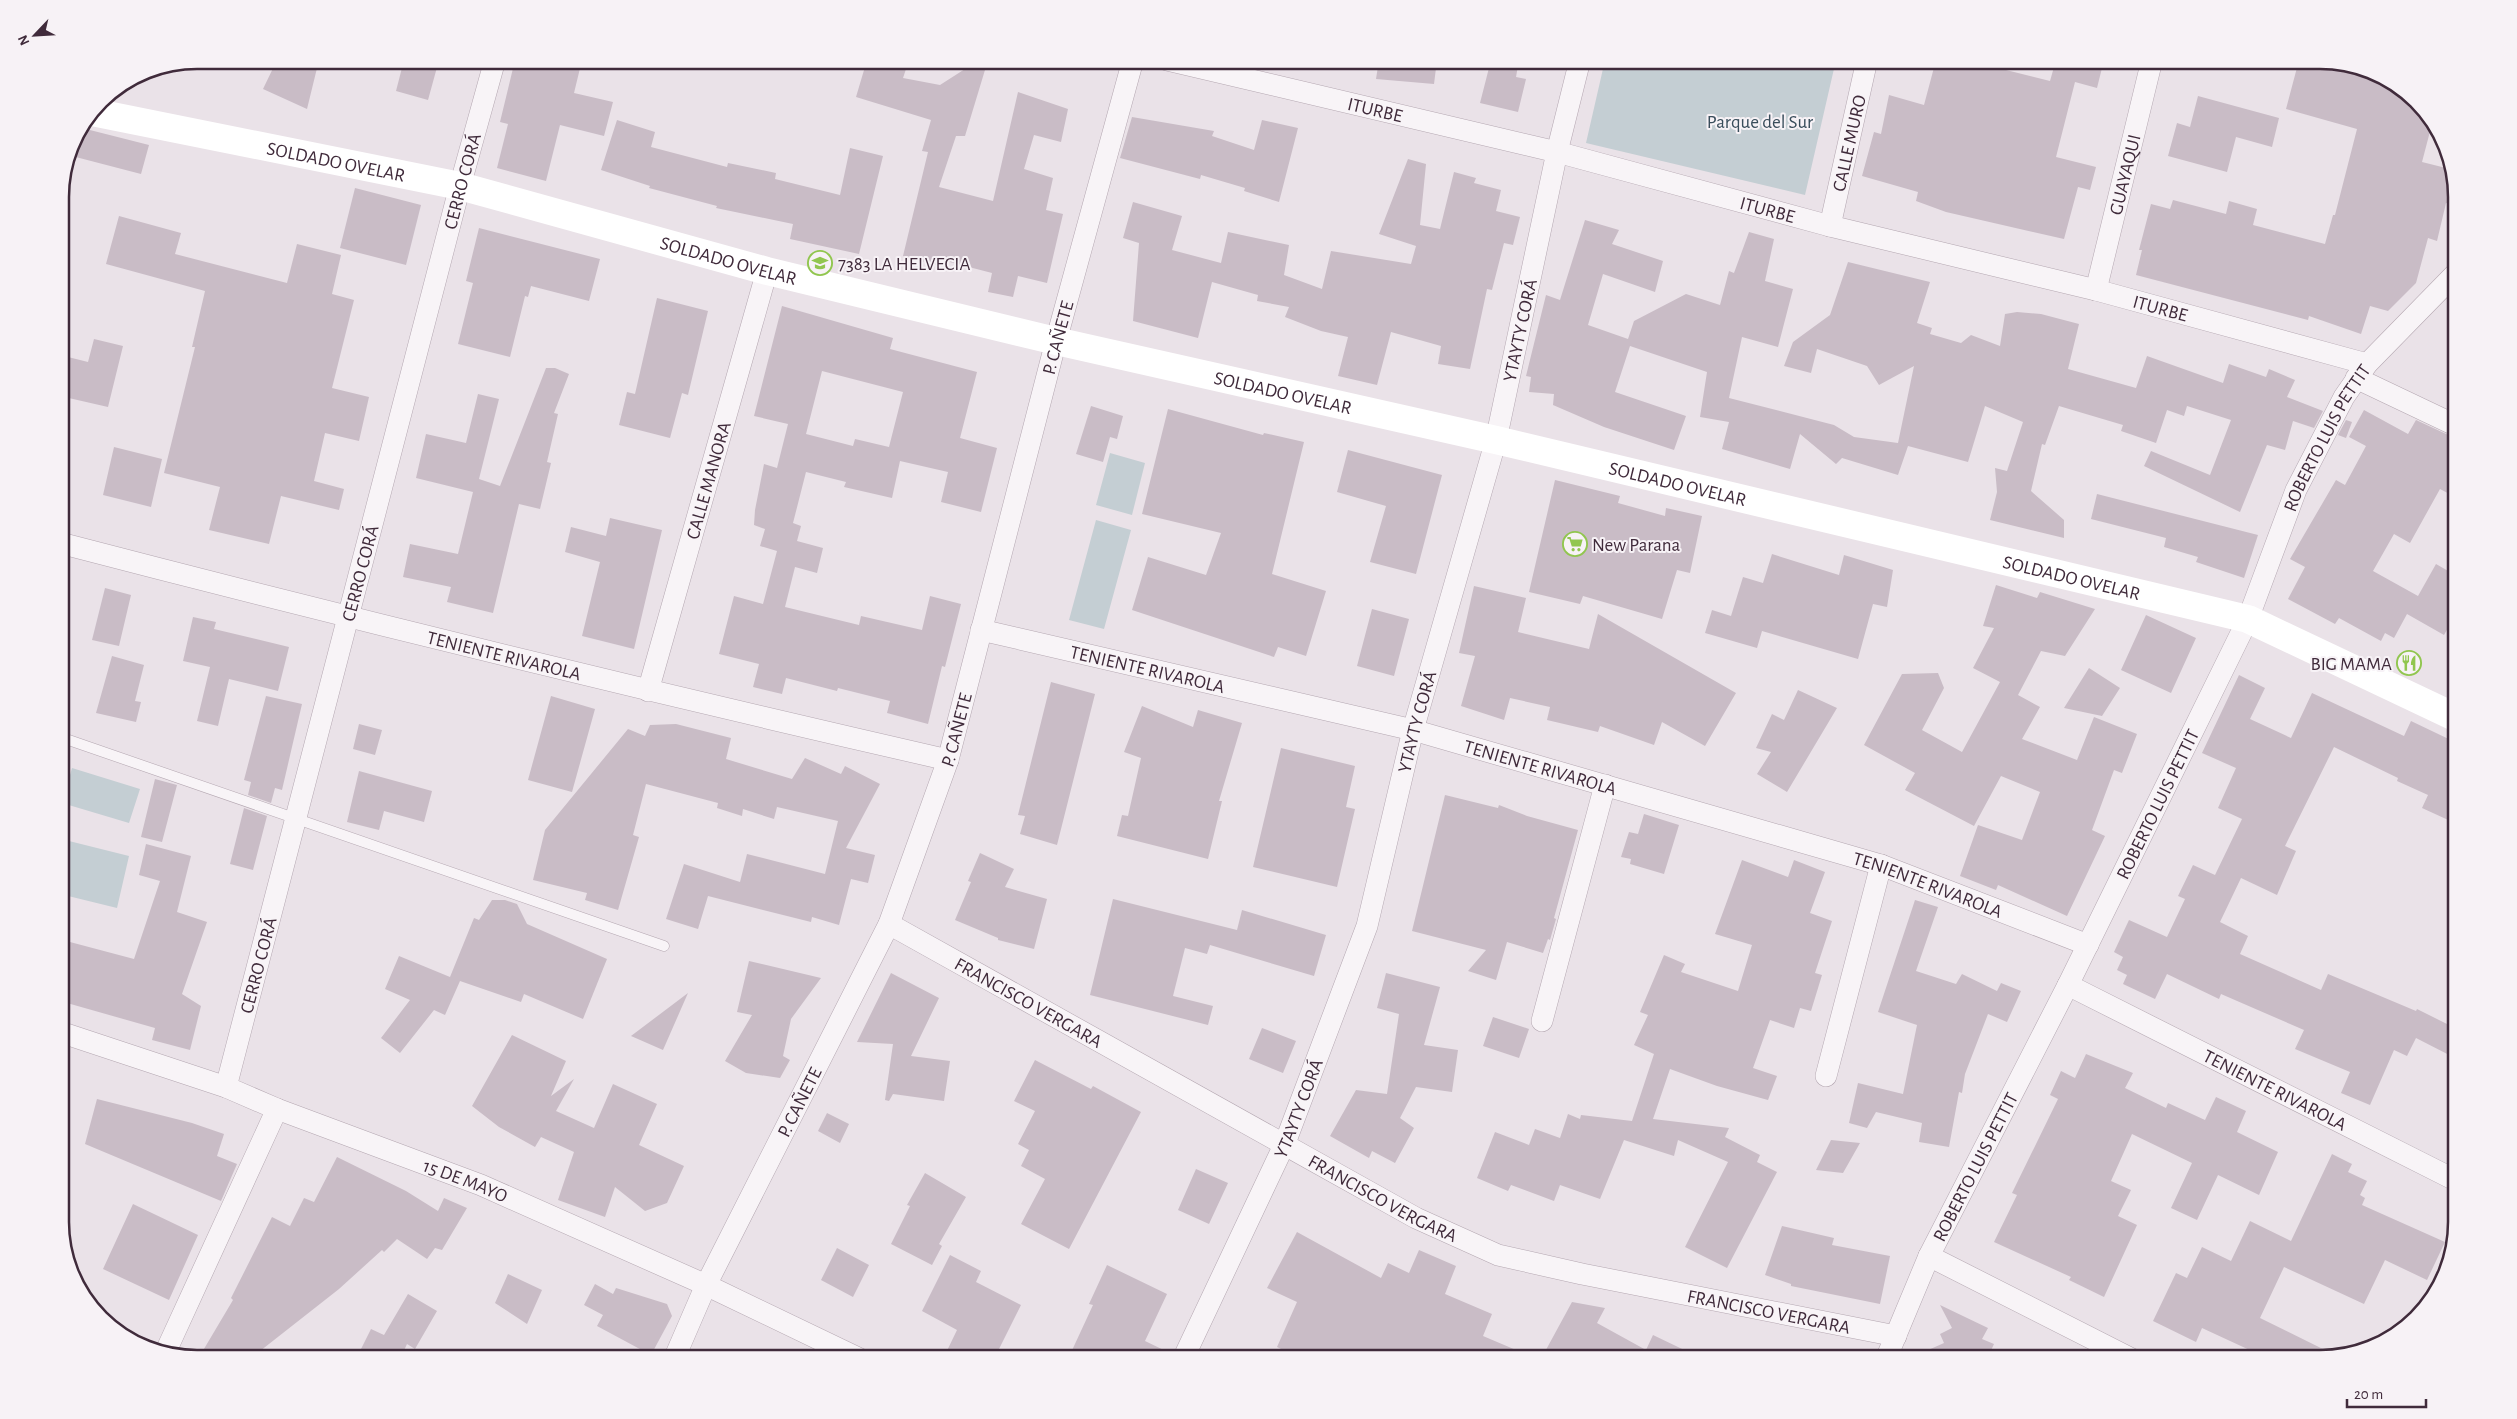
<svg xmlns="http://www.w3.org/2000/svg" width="2517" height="1419" viewBox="0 0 2517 1419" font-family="'Alegreya Sans',sans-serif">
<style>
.green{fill:#c4ced3}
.building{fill:#c9bcc6;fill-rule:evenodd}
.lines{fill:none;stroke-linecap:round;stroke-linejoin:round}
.service-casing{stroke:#b4a7b1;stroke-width:11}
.minor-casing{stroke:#b4a7b1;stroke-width:22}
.service{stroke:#f8f4f7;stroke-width:10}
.minor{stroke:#f8f4f7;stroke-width:21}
.secondary{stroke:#fff;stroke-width:28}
.labels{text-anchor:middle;stroke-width:4;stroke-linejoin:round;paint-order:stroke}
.street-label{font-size:19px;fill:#402b3b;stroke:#f7f2f6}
.park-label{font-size:19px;fill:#394d5b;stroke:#f7f2f6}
.poi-label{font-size:19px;fill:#402b3b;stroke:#f7f2f6;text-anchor:start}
.rim{fill:none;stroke:#402b3b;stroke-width:2.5}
</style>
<rect width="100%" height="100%" fill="#eae2e8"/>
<path class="green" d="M1605,60H1836L1805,195L1586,143Z
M1110,453L1145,463L1132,515L1096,505Z
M1096,520L1131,530L1104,629L1069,620Z
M72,768L140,789L129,823L62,803Z
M61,839L129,856L117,908L60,894Z"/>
<path class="building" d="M277,60H300L318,64L307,109L263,89Z
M404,60H439L428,100L396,91Z
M515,60H582L574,93L613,102L604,136L560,125L546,181L497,168L508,124L500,122Z
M867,60H909L903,78L940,85L979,60H988L965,136H956L939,187L993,201L1018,92L1068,109L1061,142L1034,135L1024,169L1053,178L1046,210L1063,214L1047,283L1018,276L1013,297L988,292L992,273L942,260L940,266L903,256L928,152L922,151L931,120L856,97Z
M1379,60H1437L1434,84L1376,79Z
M1491,60H1519L1516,77L1526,79L1518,112L1480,103Z
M1936,60H1984L2007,66L2006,70L2050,81L2056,60H2104L2097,88L2075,82L2056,157L2096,167L2090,190L2078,187L2064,239L1946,212L1916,201L1918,192L1862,176L1874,132L1881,134L1889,95L1924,105Z
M2299,60H2312L2388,78L2433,120L2422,162L2450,169L2457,188V206L2446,203L2437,241L2428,238L2416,283L2388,311L2370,306L2361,334L2309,316L2308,320L2136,275L2142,250H2139L2151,204L2170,209L2173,200L2226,214L2229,201L2257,209L2253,225L2325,244L2333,215H2335L2357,129L2286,109Z
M2198,96L2279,118L2272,147L2236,137L2227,172L2168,156L2177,123L2190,127Z
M1132,117L1214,131L1212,136L1254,150L1262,120L1298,128L1279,202L1244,191L1245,188L1201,175L1200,179L1120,158Z
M617,120L655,132L651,147L727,167L728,163L776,173L775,179L840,195L850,148L883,156L859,254L790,239L793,224L716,208L717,206L649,188L650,186L601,170Z
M82,128L149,145L141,174L68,155L71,144Z
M1408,159L1426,164L1420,225L1440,229L1454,172L1476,178L1474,183L1501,190L1496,211L1520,217L1513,245L1504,243L1492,290L1487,289L1470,369L1438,364L1441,346L1391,332L1377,385L1338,376L1348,337L1321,331L1285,317L1289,307L1257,301L1258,295L1212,282L1198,338L1133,321L1139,243L1123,238L1133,202L1182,216L1172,250L1221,263L1228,232L1289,245L1284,275L1322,289L1331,251L1411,264L1416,246L1379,234Z
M355,188L421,205L406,265L340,248Z
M119,216L181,233L175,254L287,283L297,244L341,255L332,294L354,300L332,388L369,397L359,441L325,433L314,481L344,489L339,510L281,496L269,544L209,530L220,487L164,473L195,347H192L205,291L106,264Z
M1585,220L1619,230L1612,244L1663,261L1655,292L1603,274L1588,325L1628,339L1634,321L1686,294L1720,305L1729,271L1734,273L1749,232L1774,239L1765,281L1793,289L1778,347L1742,337L1729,398L1834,425L1854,437L1898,443L1914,366L1879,385L1867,366L1817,349L1811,373L1784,366L1793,342L1830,315L1848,262L1930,282L1917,323L1932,328L1930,334L1961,343L1971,335L2000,346L2005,314L2017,312L2041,314L2079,324L2068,369L2136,388L2147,356L2223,383L2229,364L2266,377L2269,369L2295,380L2287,397L2323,411L2314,428L2293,421L2285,450L2267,445L2240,512L2144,466L2151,451L2210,475L2231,420L2187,406L2184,416L2167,410L2156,443L2121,431L2123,425L2059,406L2045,445L2042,444L2031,491L2064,520V538L1990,520L1997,492L1995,468L2007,471L2023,422L1985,406L1968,462L1908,446L1898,475L1842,458L1836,464L1800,434L1790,469L1722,449L1729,422L1700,417L1707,372L1630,346L1615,392L1686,416L1674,450L1604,427L1553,405L1554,394L1529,392L1531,377L1526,376L1546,295L1560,300Z
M479,228L600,259L589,301L531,286L528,297L525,296L510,357L458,344L473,283L466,281Z
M657,298L708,311L688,395L682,393L670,438L619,425L627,392L635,394Z
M782,306L893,338L890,349L977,372L960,438L997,448L981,512L941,502L948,472L900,461L892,498L844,487L846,482L806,472L793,523L801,526L797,541L823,548L817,573L795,567L785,607L859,625L861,616L922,630L930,596L961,604L945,667L942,666L928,724L887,713L890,701L838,688L837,691L786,678L782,694L753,687L759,664L719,654L734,596L763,604L777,551L760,546L765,529L754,525L755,510L764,464L777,468L788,424L754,416ZM822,371L903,392L889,447L855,439L853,446L806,434Z
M94,339L123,346L108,407L60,396V355L88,362Z
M546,368H555L569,374L554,413L558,414L547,462L551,463L540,509L519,504L493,613L447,602L451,587L403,577L410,544L458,554L473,492L416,478L426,434L466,443L478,394L499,399L479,479L500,486Z
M1091,406L1123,416L1117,439L1110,437L1103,462L1076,454Z
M1168,409L1263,435L1264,433L1304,442L1272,574L1326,591L1306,656L1278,647L1274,657L1132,610L1148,557L1206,575L1221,533L1142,514Z
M2364,410L2408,434L2416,420L2457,439V498L2440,489L2410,543L2394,534L2373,571L2418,596L2436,564L2457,576V634L2448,628L2444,635L2407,614L2394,638L2385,633L2381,641L2339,618L2335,624L2288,599L2305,567L2290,559L2336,480L2345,485L2366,446L2349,437Z
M2346,420L2352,422L2346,438L2338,435Z
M114,447L162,459L151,507L103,495Z
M1348,450L1442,475L1416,574L1370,562L1386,506L1337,492Z
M1555,480L1620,496L1618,503L1665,516L1666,508L1702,516L1690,573L1677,570L1662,619L1583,596L1580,604L1529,592Z
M2097,494L2258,535L2244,578L2196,562L2198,557L2164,547L2166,538L2091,519Z
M610,518L662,530L634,649L582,636L600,562L565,552L571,527L606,536Z
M1772,554L1839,575L1844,555L1893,570L1887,607L1873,604L1858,659L1762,631L1757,648L1705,633L1712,610L1731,616L1743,577L1763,583Z
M1996,585L2037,598L2040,592L2095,609L2065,656L2041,651L2018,695L2040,707L2022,739L2077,760L2094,717L2137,734L2122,773L2114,770L2092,830L2105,836L2067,916L1998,885L1996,890L1960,876L1978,825L2022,840L2040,792L2001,776L1974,826L1905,790L1915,773L1864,745L1902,674L1938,673L1944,688L1922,730L1962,752L2000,682L1973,668L1994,628L1983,626Z
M1474,586L1526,598L1518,632L1589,649L1598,614L1736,693L1705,746L1662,722L1654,745L1600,726L1598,732L1547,720L1550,707L1510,698L1504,720L1461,706L1475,656L1459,653Z
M105,588L131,595L119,646L92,640Z
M1372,609L1409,619L1394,676L1357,666Z
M2146,615L2196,638L2171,693L2121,670Z
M193,617L216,622L214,629L289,647L278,691L229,679L218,726L197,721L210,667L183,661Z
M112,656L144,665L135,701L141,702L136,722L96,713Z
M2089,668L2120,688L2102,716L2064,708Z
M2239,675L2265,688L2250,719L2291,738L2312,693L2404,736L2411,721L2457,743V824L2422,808L2428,795L2397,781L2398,778L2334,747L2285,846L2296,851L2277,895L2241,878L2220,922L2248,936L2240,954L2321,990L2328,974L2416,1011L2417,1009L2457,1029V1059L2416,1038L2407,1056L2394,1050L2370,1105L2341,1093L2350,1072L2295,1049L2304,1030L2221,994L2219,999L2167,974L2155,999L2123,984L2127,975L2117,970L2123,957L2114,952L2129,920L2167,937L2185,899L2178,896L2193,865L2215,875L2242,819L2218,808L2236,768L2202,753Z
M1051,682L1095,694L1057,845L1020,834L1025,816L1018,815Z
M1798,690L1837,708L1787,792L1757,774L1771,752L1756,748L1772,714L1784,720Z
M266,696L302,704L282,790L275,788L271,803L248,795L251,782L244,780Z
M551,696L595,709L572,792L528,780Z
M1142,706L1193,727L1198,710L1242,723L1219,801H1222L1208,859L1117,836L1122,815L1128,816L1141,758L1124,752Z
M359,724L382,730L375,755L353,749Z
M676,724L731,738L726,759L792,779L805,758L841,774L845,766L880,784L846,848L875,855L868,883L851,879L839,925L812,917L811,922L708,896L698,929L666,919L684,864L740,882L747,854L825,874L838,821L777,807L774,819L743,809L742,816L717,808L718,803L646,784L633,835L639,837L618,910L585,900L587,893L533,880L545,830L628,729L645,736L650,725Z
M1281,748L1355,766L1346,807L1355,809L1337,887L1253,867Z
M359,771L432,791L424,822L384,811L379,830L347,822Z
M155,779L177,785L162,842L141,837Z
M1445,795L1498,808L1499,805L1527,816L1578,830L1554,918L1556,919L1550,940L1548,939L1543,953L1507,942L1496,980L1468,971L1486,950L1412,931Z
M244,808L267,816L253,870L230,864Z
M1644,814L1679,825L1664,874L1630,864L1631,859L1621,857L1629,832L1638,834Z
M146,844L191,856L177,912L207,922L182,994L201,1006L190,1050L152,1040L155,1028L60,1001V981L70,942L134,959L160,881L139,875Z
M980,853L1014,869L1005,887L1047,899L1034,949L998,940V938L955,920L971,882L968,881Z
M1742,860L1788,877L1794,860L1825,872L1810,913L1832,921L1815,973L1822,975L1811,1011L1800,1008L1794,1028L1770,1020L1753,1068L1777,1076L1768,1100L1717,1086L1670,1069L1653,1119L1729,1128L1725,1137L1760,1155L1757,1162L1777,1172L1727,1268L1685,1247L1728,1162L1678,1140L1674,1156L1624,1140L1600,1199L1560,1185L1554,1201L1511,1185L1508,1191L1477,1178L1495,1132L1529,1145L1535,1129L1560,1138L1568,1114L1580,1119L1581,1115L1632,1121L1654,1054L1634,1045L1648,1015L1640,1012L1664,955L1685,964L1681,972L1738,991L1752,945L1715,934Z
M1113,899L1237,930L1242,910L1326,935L1314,976L1210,945L1207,954L1185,948L1173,996L1213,1006L1208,1025L1090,995Z
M492,900H505L517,904L527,924L607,959L583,1019L524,994L521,1002L460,981L445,1015L434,1010L400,1053L381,1038L410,1000L385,989L399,956L450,977L474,918L479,920Z
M1915,900L1938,907L1916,971L1956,984L1962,974L1997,991L2001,983L2021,991L2007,1022L1988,1014L1965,1074L1962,1093L1959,1092L1949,1147L1919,1142L1922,1123L1876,1112L1867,1128L1849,1123L1858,1083L1903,1094L1917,1025L1878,1012Z
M749,961L821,978L791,1019L783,1056L790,1060L780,1078L746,1073L725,1061L752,1015L737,1012Z
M891,973L939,998L911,1056L950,1061L944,1101L893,1094L889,1101L885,1100L893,1044L857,1042Z
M1386,973L1440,987L1424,1045L1458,1050L1452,1092L1416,1087L1400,1118L1414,1128L1395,1163L1372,1151L1369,1158L1330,1136L1356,1090L1387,1094L1399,1014L1377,1008Z
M688,993L663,1050L631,1036Z
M1493,1017L1529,1029L1519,1058L1483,1046Z
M1262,1028L1296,1041L1283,1073L1249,1059Z
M512,1035L566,1061L551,1096L574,1079L556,1111L594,1128L613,1084L657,1104L639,1145L684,1166L667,1203L645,1211L615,1187L605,1217L558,1200L574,1152L541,1137L535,1147L499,1127L472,1106Z
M2086,1054L2133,1073L2125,1088L2166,1108L2168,1103L2205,1120L2216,1097L2246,1111L2237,1132L2278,1152L2259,1195L2218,1175L2197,1220L2171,1208L2192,1163L2132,1134L2111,1181L2131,1190L2118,1216L2137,1225L2104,1297L2069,1280L2071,1277L1994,1242L2017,1195L2012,1193L2058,1099L2050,1095L2061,1071L2075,1078Z
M1035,1060L1091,1089L1093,1086L1141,1112L1069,1249L1021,1224L1045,1179L1021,1166L1029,1150L1018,1144L1035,1111L1014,1101Z
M97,1099L192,1123L224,1134L217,1156L237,1164L221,1201L85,1144Z
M827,1113L849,1124L840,1143L818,1131Z
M1831,1140L1860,1143L1843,1173L1816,1170Z
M2332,1154L2352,1164L2348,1172L2367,1181L2360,1195L2365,1198L2362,1205L2445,1242L2427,1280L2385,1260L2364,1304L2284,1267L2260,1318L2335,1355L2320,1359H2269L2202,1328L2196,1342L2153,1321L2176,1273L2187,1278L2202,1247L2231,1261L2250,1221L2291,1241Z
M337,1157L406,1191L438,1211L444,1198L467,1208L442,1250L435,1248L427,1259L397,1239L384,1252L382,1250L339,1289L250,1359H198L233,1300L231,1298L272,1217L290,1226L304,1198L314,1202Z
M1196,1169L1228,1183L1209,1224L1178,1210Z
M925,1173L966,1197L939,1244L942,1246L932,1265L891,1244L910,1206L907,1205Z
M133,1204L198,1235L169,1300L103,1269Z
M1782,1226L1834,1238L1832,1245L1890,1256L1880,1304L1791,1286V1284L1765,1275Z
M1297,1232L1381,1278L1388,1263L1409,1273L1419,1250L1456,1266L1445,1294L1492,1314L1483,1336L1537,1359H1408L1396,1352L1387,1359H1276L1281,1349L1277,1347L1297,1302L1267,1288Z
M837,1248L869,1265L853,1297L821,1280Z
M950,1255L981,1271L976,1282L1021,1305L994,1359H943L957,1330L922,1311Z
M1107,1265L1167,1294L1145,1341L1172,1354L1171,1359H1068L1093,1305L1089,1304Z
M508,1274L542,1290L527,1324L495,1303Z
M595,1284L613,1294L616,1288L667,1304L672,1316L651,1355L597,1326L603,1315L584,1305Z
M408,1294L437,1311L415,1349L407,1344L400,1359H356L371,1329L384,1335Z
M1572,1302L1605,1308L1597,1323L1646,1350L1653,1335L1703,1359H1541Z
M1940,1305L1988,1328L1982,1339L1994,1344L1987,1359H1908L1944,1343L1940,1334L1952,1328Z"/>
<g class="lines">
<defs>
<path id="service" d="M60,737L664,946"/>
<g id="minor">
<path id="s1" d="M1167,60L1557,152L1830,226L2096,290L2367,364"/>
<path id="s2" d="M1830,226L1867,60"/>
<path id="s3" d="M2096,290L2152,60"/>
<path d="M2356,378L2457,426"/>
<path id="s4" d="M60,543C355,620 651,692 948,760"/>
<path id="s5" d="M981,630L1413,730L1881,865L2088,945"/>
<path id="s6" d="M648,691L767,271"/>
<path id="s7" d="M889,924L1416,1218L1498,1255L1582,1274L1896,1336"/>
<path id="s8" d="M2068,985L2457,1181"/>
<path d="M1542,1021L1605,785"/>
<path id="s9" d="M60,1032L226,1087L277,1109L481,1185L706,1285L860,1359"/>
<path d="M1826,1076L1881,865"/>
<path id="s10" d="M226,1087L460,186L495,60"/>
<path d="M1929,1256L2132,1359"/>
<path d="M166,1351L277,1109"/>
<path id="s11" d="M674,1359L706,1285L889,924L948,760L1056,341L1133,60"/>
<path id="s12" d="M1183,1359L1285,1143L1367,926L1413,730L1496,440L1557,152L1580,60"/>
<path id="s13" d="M1886,1359L1929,1256L2068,985L2248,619L2296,490L2344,397L2367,364L2457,272"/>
</g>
</defs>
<use href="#service" class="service-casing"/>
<use href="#minor" class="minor-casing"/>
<use href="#service" class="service"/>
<use href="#minor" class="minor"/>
<path class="secondary" id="s14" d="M92,112L460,186L767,271L1056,341L1496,440L2248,619L2457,718"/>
</g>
<defs>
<symbol id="school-ring" viewBox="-11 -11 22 22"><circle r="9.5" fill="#f7f2f6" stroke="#91c64f" stroke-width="1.5"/><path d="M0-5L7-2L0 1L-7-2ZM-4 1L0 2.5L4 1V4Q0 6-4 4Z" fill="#91c64f"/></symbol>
<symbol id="supermarket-ring" viewBox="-11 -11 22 22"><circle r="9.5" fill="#f7f2f6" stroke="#91c64f" stroke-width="1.5"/><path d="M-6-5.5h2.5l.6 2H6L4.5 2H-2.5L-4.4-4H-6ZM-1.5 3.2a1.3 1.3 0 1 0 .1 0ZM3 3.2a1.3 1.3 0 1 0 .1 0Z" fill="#91c64f"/></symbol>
<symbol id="restaurant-ring" viewBox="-11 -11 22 22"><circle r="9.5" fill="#f7f2f6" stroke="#91c64f" stroke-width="1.5"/><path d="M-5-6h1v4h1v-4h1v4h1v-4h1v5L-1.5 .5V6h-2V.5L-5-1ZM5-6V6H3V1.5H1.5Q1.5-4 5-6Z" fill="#91c64f"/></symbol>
</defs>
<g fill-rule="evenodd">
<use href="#school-ring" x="806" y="249" width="28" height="28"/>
<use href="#supermarket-ring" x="1561" y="530" width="28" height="28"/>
<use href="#restaurant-ring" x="2395" y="649" width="28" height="28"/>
</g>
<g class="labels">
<g class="street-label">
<text dy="7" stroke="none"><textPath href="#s1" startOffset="214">ITURBE</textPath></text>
<text dy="7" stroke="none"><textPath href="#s2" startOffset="85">CALLE MURO</textPath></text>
<text dy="7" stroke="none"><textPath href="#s14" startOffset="249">SOLDADO OVELAR</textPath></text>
<text dy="7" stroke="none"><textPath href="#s3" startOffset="119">GUAYAQUI</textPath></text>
<text dy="7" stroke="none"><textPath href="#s10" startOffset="936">CERRO CORÁ</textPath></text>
<text dy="7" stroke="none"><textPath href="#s1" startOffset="619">ITURBE</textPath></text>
<text dy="7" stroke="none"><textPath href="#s14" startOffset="654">SOLDADO OVELAR</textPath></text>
<text dy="7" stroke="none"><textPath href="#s1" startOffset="1024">ITURBE</textPath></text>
<text dy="7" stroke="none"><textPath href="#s12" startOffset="1086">YTAYTY CORÁ</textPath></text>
<text dy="7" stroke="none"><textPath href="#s11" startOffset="1096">P. CAÑETE</textPath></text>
<text dy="7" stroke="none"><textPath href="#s14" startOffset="1224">SOLDADO OVELAR</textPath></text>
<text dy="7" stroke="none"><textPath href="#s13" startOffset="1022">ROBERTO LUIS PETTIT</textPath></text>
<text dy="7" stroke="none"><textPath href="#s6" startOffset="219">CALLE MANORA</textPath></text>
<text dy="7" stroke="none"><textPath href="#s14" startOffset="1629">SOLDADO OVELAR</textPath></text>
<text dy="7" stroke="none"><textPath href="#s10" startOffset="531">CERRO CORÁ</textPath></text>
<text dy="7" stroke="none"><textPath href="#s14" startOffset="2034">SOLDADO OVELAR</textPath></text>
<text dy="7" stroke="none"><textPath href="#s4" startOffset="458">TENIENTE RIVAROLA</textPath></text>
<text dy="7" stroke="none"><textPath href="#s5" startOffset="171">TENIENTE RIVAROLA</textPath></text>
<text dy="7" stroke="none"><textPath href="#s12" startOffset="681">YTAYTY CORÁ</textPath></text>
<text dy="7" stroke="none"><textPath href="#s11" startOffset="691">P. CAÑETE</textPath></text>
<text dy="7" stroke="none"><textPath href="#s5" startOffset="576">TENIENTE RIVAROLA</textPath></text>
<text dy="7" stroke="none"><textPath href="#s13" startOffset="618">ROBERTO LUIS PETTIT</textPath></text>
<text dy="7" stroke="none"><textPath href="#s5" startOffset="981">TENIENTE RIVAROLA</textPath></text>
<text dy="7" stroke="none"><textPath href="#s10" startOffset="126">CERRO CORÁ</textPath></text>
<text dy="7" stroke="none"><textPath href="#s7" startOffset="160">FRANCISCO VERGARA</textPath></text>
<text dy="7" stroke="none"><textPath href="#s8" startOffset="232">TENIENTE RIVAROLA</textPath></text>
<text dy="7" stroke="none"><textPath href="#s11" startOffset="286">P. CAÑETE</textPath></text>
<text dy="7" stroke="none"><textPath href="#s12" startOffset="276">YTAYTY CORÁ</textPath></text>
<text dy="7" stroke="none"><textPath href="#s13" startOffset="212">ROBERTO LUIS PETTIT</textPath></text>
<text dy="7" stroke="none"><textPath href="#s9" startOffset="432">15 DE MAYO</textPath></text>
<text dy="7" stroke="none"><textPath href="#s7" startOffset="565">FRANCISCO VERGARA</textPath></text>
<text dy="7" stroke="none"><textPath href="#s7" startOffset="970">FRANCISCO VERGARA</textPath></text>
</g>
<g class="park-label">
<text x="1760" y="128">Parque del Sur</text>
</g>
<g class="poi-label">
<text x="838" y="270">7383 LA HELVECIA</text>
<text x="1592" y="551">New Parana</text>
<text x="2392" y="670" text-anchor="end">BIG MAMA</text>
</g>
</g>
<path d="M0 0H2517V1419H0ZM197 69H2320A128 128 0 0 1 2448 197V1222A128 128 0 0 1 2320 1350H197A128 128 0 0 1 69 1222V197A128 128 0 0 1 197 69Z" fill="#f7f2f6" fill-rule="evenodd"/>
<path class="rim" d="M197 69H2320A128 128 0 0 1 2448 197V1222A128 128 0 0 1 2320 1350H197A128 128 0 0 1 69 1222V197A128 128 0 0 1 197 69Z"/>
<g transform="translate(35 35) rotate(245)" stroke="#f7f2f6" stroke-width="4" paint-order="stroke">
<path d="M0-4L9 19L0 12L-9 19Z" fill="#402b3b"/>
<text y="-8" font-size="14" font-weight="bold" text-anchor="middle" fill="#402b3b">N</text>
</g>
<path d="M2347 1399v8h79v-8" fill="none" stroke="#402b3b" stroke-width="2.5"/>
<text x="2354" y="1399" font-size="15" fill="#402b3b" stroke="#f7f2f6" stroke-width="4" paint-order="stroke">20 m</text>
</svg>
